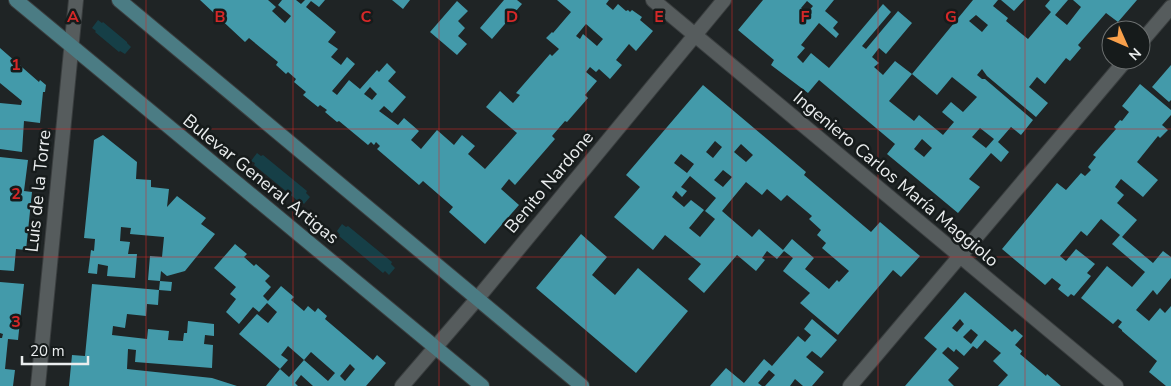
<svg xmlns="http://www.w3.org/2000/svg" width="1171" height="386" viewBox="0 0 1171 386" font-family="'Nunito Sans',sans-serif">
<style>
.green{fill:#163f47}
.building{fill:#439aaa;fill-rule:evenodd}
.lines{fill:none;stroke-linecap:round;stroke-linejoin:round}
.minor-casing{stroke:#3a3e3f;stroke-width:16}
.secondary-casing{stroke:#3a3e3f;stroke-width:16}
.minor{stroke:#565c5d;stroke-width:14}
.secondary{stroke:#4b7c84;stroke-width:14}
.grid{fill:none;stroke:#d62828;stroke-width:1;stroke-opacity:0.55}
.labels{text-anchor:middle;stroke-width:5;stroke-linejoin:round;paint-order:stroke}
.street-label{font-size:18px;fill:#eaedee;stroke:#161b1b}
.grid-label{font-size:16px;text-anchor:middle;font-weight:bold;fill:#d62828;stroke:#161b1b;stroke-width:5;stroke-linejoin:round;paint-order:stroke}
</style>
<rect width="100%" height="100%" fill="#1f2425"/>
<path class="green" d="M98,20L102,23L103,22L127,42V43L131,47L125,54L120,51L119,52L95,32L96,31L92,28Z
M257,153L261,156L263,155L307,191L306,193L310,197L304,204L300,200L298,201L254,165L255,163L251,161Z
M342,224L346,227L348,226L392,262L391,264L395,268L389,275L385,271L383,273L339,236L340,235L337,231Z"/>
<path class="building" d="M200,0H268L276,7L272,11L285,23L291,16L278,5L282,0H296L301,4L305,0H325L319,7L311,1L306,7L336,32L328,42L338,49L331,57L341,65L347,57L355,64L332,91L337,95L349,80L360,89L377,70L379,72L387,63L396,72L388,81L406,97L392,113L384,106L379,111L398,125L404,118L419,131L411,140L421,149L437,130L454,145L462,135L475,146L468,154L485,169L517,133L486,107L500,91L513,103L520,95L516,93L550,54L552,56L559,49L546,38L552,32L553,33L571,12L557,0H609L606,4L613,10L618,4L626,11L628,10L630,12L632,10L642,17L640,20L653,31L636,51L629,44L616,60L622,65L610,79L599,69L596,72L590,67L586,72L597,81L585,95L588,98L567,122L565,121L552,136L555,139L515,185L509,179L501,189L519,205L485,244L449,212L453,207L423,181L419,185L377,149L380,146L376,142L374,145L371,142L368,145L339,121L337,122L325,112L327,110L320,105L318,107L303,95L306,92L294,82L296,79L288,72L286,74L276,65L278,62L249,38L245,42ZM586,24L603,39L597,46L583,34L580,39L576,36ZM370,87L377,94L372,100L364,94Z
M392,0H410L403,9Z
M504,0H517L522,4L492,39L480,28Z
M763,0H834L825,11L838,22L833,28L839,34L836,38L819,23L801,45L805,48L797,57L803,63L811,53L829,68L883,4L891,12L862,46L866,49L898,11L912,23L886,54L879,48L872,57L879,63L874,67L883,75L895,61L912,74L973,0H998L993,6L1008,18L1006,21L1028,39L1051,12L1045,6L1050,0H1068L1055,15L1067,25L1081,7L1073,0H1137L1118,22L1106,13L1078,45L1081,48L1070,61L1066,58L1045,84L1037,77L1029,87L1048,103L1036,117L987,76L982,69L977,75L982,79H985L1033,120L1021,135L1011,127L998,142L1009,152L1001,162L991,153L969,179L980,187L958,213L887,154L895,144L819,80L808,93L771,65L774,60L738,30ZM807,1L813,6L807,13L801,8ZM976,15L988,25L982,32L969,21ZM912,74L937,95L952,77L977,97L963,112L951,102L942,112L954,122L943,135L919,115L914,121L889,101ZM980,128L994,139L986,148L972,137ZM922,139L932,148L924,157L914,149Z
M1001,0H1024L1014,11Z
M457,1L468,11L458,21L465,28L458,36L467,44L457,55L430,32Z
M0,48L39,82L40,80L46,85L45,92H43L40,123L24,121L22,152L0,149V103L21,105L22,101L0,83Z
M1171,65V100L1169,102L1152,87Z
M1140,84L1171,110V115L1162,125L1168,130L1160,138L1158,136L1137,162L1158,180L1143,197L1121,179L1115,187L1124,195L1117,203L1137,220L1122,237L1153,263L1163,251L1171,257V278L1157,295L1153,290L1136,310L1149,321L1160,308L1165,313L1171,306V386H1166L1149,372L1157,361L1122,331V330L1118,327L1122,322L1118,319L1113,324L1081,298L1107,266L1132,287L1145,272L1112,244L1120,235L1101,219L1087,236L1081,231L1060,256L1066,261L1076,249L1095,264L1087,273L1091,276L1074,296L1071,294L1068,297L1058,289L1061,285L1052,278L1045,285L1002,249L1057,183L1066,190L1081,173L1085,176L1091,170L1088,167L1096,157L1093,155L1116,129L1114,127L1120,120L1122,121L1129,112L1122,106Z
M703,85L806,172L804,175L871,232L880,222L920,256L901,277L893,270L838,335L800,303L810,293L783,271L793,258L784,251L777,259L767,251L762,258L765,260L756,271L737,255L704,293L688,279L701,264L665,235L653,250L614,217L640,187L626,175ZM715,141L722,147L713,158L706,152ZM741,144L753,155L746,162L734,152ZM681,154L694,164L687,173L674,163ZM723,170L732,177L723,187L714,180ZM690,176L716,198L705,211L715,219L700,237L689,228L704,210L691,200L684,207L672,197L676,191L682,197L687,191L681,187ZM746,182L762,195L767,189L781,201L787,195L812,216L809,219L821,230L817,235L826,243L822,248L849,271L839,282L837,280L829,289L805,269L814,258L792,239L783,250L759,229L752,237L722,211Z
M103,135L137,162L136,179L151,180V187L169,189L167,207L177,196L206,218L201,224L215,234L185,271L167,276L161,271L160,281L172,282L171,291L159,290L158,305L147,304L146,316L127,314L125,328L113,326L112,335L147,339L148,329L169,331L168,340L183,341L184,333H187L188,321L214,324V336L205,335L204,344L213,345L212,368L135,362L136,350L128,349L127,369L212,378L237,386H69L72,355L85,356L92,284L159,290L160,281L148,280L150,256L162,257L164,237L130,234L131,228L121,227L120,241L130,242L128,254H137L135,278L107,276L108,266L98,264L97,274L88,273L91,250L94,251L95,239L84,238L94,140Z
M0,157L28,160L24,191L32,192L26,250L16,249L14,271L0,270Z
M581,234L607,257L592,275L615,295L638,268L688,311L636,373L536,288Z
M235,244L247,254L244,257L254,266L256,264L270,276L265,281L271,287L263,296L268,301L281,286L294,297L291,300L304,311L308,306L315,312L318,308L327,316L325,319L373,360L377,355L386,363L366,386H313L301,375L295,383L298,386H266L280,369L289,377L304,360L288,346L281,355L288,360L280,369L239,334L257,314L268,323L277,312L267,303L259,312L253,307L239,324L226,312L236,299L230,294L236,287L214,268ZM311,352L335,373L328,381L304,360ZM350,364L355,369L345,381L340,376Z
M0,282L24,284L18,340L8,339L5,369L15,370L13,386H0V338H2L3,334L0,333Z
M965,292L1012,332L1015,329L1023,336L1015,345L1022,351L1020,354L1046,376L1047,374L1061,386H998L1008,375L993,361L1001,353L985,340L977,349L973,346L964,356L956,349L954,352L948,347L942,353L959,368L948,380L954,386H905L937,349L924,338ZM960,319L964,324L957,332L952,328ZM971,329L978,335L971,344L963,337Z
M812,319L837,340L821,358L812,351L806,357L824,372L812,386H803L795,379L790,386H765L775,375L769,370L758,383L762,386H710L726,368L744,383L764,359L772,366L798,336L805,342L811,335L804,329Z"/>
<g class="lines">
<defs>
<path id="minor" d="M653,0L1116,386
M1141,42L1171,7
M38,386L76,0
M402,386L477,299L724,0
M850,386L1126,60"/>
<path id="secondary" d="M16,0L482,386
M119,0L582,386"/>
</defs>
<use href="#minor" class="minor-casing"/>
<use href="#secondary" class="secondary-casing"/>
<use href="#minor" class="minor"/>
<use href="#secondary" class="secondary"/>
</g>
<path class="grid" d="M146,0V386M293,0V386M439,0V386M586,0V386M732,0V386M878,0V386M1025,0V386M0,129H1171M0,257H1171"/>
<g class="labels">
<g class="street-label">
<text transform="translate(261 179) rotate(39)" y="6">Bulevar General Artigas</text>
<text transform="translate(896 179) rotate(40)" y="6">Ingeniero Carlos María Maggiolo</text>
<text transform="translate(549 182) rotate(-50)" y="6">Benito Nardone</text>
<text transform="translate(38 191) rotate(-84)" y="6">Luis de la Torre</text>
</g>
</g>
<g class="grid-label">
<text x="73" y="22">A</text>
<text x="220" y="22">B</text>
<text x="366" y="22">C</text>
<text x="512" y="22">D</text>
<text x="659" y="22">E</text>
<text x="805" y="22">F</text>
<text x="951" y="22">G</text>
<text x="16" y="70">1</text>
<text x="16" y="199">2</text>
<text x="16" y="327">3</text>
</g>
<g transform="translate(1126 45) rotate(135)"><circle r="24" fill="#161b1b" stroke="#6b6f6f"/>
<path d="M0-4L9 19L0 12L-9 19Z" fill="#f8a04b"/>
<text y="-8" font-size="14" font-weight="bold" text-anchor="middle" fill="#eaedee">N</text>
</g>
<path d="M22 356v8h66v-8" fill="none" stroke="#eaedee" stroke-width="2.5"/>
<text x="30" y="356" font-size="15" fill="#eaedee" stroke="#161b1b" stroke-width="4" paint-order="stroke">20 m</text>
</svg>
